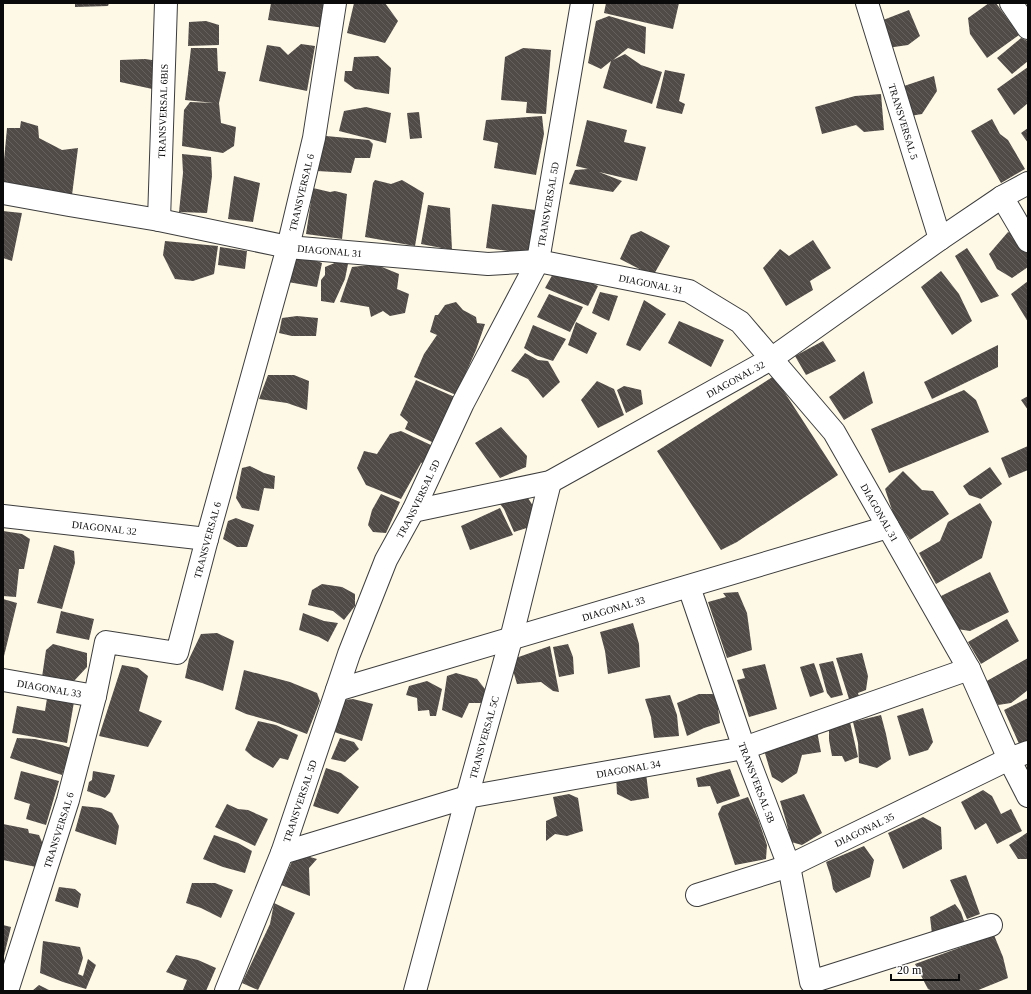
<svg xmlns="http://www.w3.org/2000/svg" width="1031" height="994" viewBox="0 0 1031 994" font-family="'Times New Roman',serif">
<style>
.building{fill:url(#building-back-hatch)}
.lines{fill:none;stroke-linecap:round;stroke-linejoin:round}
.minor-casing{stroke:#3d3d3d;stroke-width:24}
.minor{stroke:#fff;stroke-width:22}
.labels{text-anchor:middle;stroke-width:4;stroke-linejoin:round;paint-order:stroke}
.street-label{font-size:10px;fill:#0a0a0a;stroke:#fff}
</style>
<defs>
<pattern id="building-back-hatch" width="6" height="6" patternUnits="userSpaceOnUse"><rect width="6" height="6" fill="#514b47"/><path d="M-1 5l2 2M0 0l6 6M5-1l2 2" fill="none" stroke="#65605d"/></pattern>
</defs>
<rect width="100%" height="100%" fill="#fef9e7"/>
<path class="building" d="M75,3H109L108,6L75,7Z
M271,3H325L324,28L268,20Z
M354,3H385L398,21L385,43L347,33Z
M606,3H679L673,29L604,13Z
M989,3H996L1019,35L987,58L970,34L968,18Z
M909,10L920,36L908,45L887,48L878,22Z
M609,16L646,27L645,54L628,48L613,60L625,54L641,65L662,72L652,104L603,88L611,61L601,69L588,63L596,21Z
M206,21L219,25V45L188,46L189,22Z
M1021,38L1028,41V61L1012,74L997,58Z
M301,44L315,46L307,91L259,81L267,45L280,47L288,55Z
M191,48H217L218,71L226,72L219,103L221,123L236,127L234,146L223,153L182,146L184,110L190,102L214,103L185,100Z
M523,48L551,50L546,114L526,113L527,102L501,100L505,57Z
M378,56L391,68L389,94L355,89L344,81L345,71H352L354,57Z
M145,59L159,61L157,90L120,82V60Z
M1028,67V103L1014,115L997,89Z
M665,70L685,74L679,101L685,104L682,114L656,108Z
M934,76L937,91L922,114L910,116L901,87Z
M881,94L884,130L864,132L856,125L822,134L815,107L855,96Z
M366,107L391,113L386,143L339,131L344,111Z
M419,112L422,138L410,139L407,113Z
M542,116L544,134L536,175L494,168L498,143L483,140L486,120Z
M992,119L1000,134L1008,140L1025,169L1001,183L971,131Z
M587,120L627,130L624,142L646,147L637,181L599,172L622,181L613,192L569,184L575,170L588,169L576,166Z
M21,121L38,126L39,138L62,150L78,148L72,195L3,184V171L7,128H20Z
M1028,128V143L1021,133Z
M326,136L369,140L373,144L370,158H355L351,173L317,171Z
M182,154L211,157L212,176L207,213L179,212L183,173Z
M234,176L260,183L253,222L228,219Z
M375,180L391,184L402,180L424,193L415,246L365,237L373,183Z
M313,188L330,192L335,191L347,194L342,239L306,234Z
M492,204L535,210L529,254L486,248Z
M428,205L450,208L452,250L421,244Z
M3,211L22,213L12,261L3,258Z
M641,231L670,246L653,276L620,259L631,235Z
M1008,232L1020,239L1028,253V267L1012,278L997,269L989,254Z
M813,240L831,268L810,281L813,290L786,306L763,268L780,249L789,256Z
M165,241L218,246L214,274L193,281L175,279L163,255Z
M220,247L247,251L245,269L218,265Z
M967,248L999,296L981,303L955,256Z
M288,257L309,258L322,263L317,287L282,281Z
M337,262L348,264L345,279L334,303L321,301V280L325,275V267Z
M369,265L382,267L399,274L397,289L409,294L405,313L390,316L383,311L371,317L369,307L340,302L352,267Z
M941,271L959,294L972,321L952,335L921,287Z
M554,272L577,276L598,286L588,306L545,288Z
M1028,281V322L1011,294Z
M600,292L618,296L609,321L592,313Z
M549,294L583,307L570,332L537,317Z
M644,300L666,314L640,351L626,345Z
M456,302L463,310L476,317L477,323L485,324L476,350L456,395L414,377L424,354L437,335L430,332L435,315H438L445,305Z
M297,316L318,318L316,336H292L279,333L282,318Z
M679,321L724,340L711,367L668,343Z
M576,322L597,333L587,354L568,345Z
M533,325L566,339L553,361L535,355L524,348Z
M823,341L836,361L806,375L795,356Z
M998,345V367L932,399L924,382Z
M525,353L538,360L548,361L560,382L543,398L528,379L511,371Z
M864,371L873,403L844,420L829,397Z
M268,375H294L309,381L307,410L287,403L259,399Z
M774,376L838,475L737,542L721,550L657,451Z
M416,380L457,398L434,443L405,429L408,422L400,415Z
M597,381L614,389L624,415L598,428L581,400Z
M624,386L641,390L643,404L626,413L617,390Z
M964,390L976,400L989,432L889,473L871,429Z
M1028,396V410L1021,400Z
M501,427L527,456L526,467L500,478L475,443Z
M401,431L433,446L425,462L421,463L401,499L366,485L357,468L364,451L377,454L390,434Z
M1028,446V470L1009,478L1001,458Z
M250,466L264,473L275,476L274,489L264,488L259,511L242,508L236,498L242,468Z
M990,467L1002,484L981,499L969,495L963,486Z
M903,471L922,490L933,491L949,514L910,540L894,516L885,489Z
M381,494L400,502L386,533L373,532L368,525L372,510Z
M526,495L537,512L536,525L514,532L504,509L500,504Z
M980,503L992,522L982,558L936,584L919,553L940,541L948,522Z
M500,508L513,535L470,550L461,526Z
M236,518L254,525L247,547H237L223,539L228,521Z
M3,531L22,534L30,539L24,569H19L16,597L3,596Z
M54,545L74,551L75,563L62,609L37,603Z
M990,572L1009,612L970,631L957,629L941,596Z
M322,584L342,587L355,594V606L344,620L333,611L308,605L312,590Z
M738,592L747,613L752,650L727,658L708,602L726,597L723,593Z
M3,599L17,603L4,656H3Z
M61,611L94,619L89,640L56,633Z
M303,613L324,621L338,623L328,642L319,637L299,630Z
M1007,619L1019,641L981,664L968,642Z
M633,623L639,644L640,667L608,674L605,651L600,632Z
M217,633L234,641L223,691L202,683L185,678L189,659L201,634Z
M53,644L87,653V667L74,681L42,677L46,650Z
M568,644L573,657L574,674L559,677L553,647Z
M550,646L559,692L553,691L541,682L517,684L510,660Z
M862,653L868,676L866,690L858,693L860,700L850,702L836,658Z
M1028,658V690L1011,703L998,705L985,682Z
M833,661L843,695L831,698L827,693L819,664Z
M814,663L824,692L810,697L800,667Z
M765,664L777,709L749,717L737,680L745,678L742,669Z
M122,665L138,668L148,676L139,711L162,721L148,747L99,736Z
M244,670L290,682L317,693L320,701L307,734L275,722L246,714L235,709Z
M456,673L477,679L485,689L483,703H469L462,718L442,710L447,676Z
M427,681L442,689L436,716H430L429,710L418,711L417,698L406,695L409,686Z
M48,692L75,696L67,743L12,733L17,706L45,711Z
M699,694H716L720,723L704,728L687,736L677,703Z
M670,695L677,715L679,736L654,738L651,717L645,699Z
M1028,698V743L1020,746L1004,710Z
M353,699L373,704L362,741L337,733L328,729L343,700Z
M923,708L933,742L928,750L909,756L897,716Z
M881,715L886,734L891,759L877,768L859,763L858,743L853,722Z
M258,721L276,725L298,735L288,760L280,758L273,768L253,757L245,750Z
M850,722L858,757L845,762L842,756H832L829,740V725Z
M817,731L821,752L802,755L797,773L782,783L772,777L764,750Z
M17,738L35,739L62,745L71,748L62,775L10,758Z
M340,738L354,742L359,749L345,762L331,759Z
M326,768L341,773L359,787L338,814L313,806Z
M730,769L740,796L717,804L710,786L698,787L696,778Z
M21,771L59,781L46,825L26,819L30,804L14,799Z
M93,771L115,775L110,792L105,798L87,791L89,782L92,780Z
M646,773L649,798L631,801L617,794L616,776Z
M983,790L992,796L1001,814L1011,809L1022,831L997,844L986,823L975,830L961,802Z
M569,794L578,798L583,831L567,836L555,834L546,841V821L557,816L553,797Z
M804,794L822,833L802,845L791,842L786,821L780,801Z
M748,797L758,819L767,845L766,859L735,865L718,814L722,806Z
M227,804L238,809L248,810L268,819L255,846L215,827Z
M82,806L101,808L112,813L119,826L116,845L75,831Z
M923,817L941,827L942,849L903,869L888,833Z
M3,824L28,829L29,833L39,835L45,849L41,868L3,860Z
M1028,832V859H1018L1009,845Z
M214,835L238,843L252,851L245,873L223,867L203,859Z
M864,846L874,860L870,877L836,893L833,889L831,877L826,862Z
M296,853L317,859L309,868L310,896L281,885Z
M966,875L980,914L967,919L950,880Z
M192,883H215L233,890L221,918L201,908L186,903Z
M59,887L75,889L81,894L78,908L55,901Z
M274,903L295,913L258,990L242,983L270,924Z
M955,904L961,912L965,924L932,934L930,917Z
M3,925L11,927L4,956H3Z
M994,935L1003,957L1008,978L976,991H932L928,989L915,964Z
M43,941L80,947L83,958L78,974L83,976L88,959L96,965L86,989L63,982L40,973Z
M176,955L198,960L216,968L206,991H186L183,990L187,980L166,972Z
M39,985L51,991H32Z"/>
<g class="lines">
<defs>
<g id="minor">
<path id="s1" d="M867,3L940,239"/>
<path d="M1011,3L1028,28"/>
<path id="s2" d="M3,193L69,205L159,220L288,247L488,264L538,261L689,291L740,322L834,432L969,669L1009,759L1028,796"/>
<path d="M1002,197L1028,241"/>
<path id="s3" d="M159,220L166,3"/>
<path id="s4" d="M413,511L550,482L771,359L940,239L1002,197L1028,183"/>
<path id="s5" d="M3,516L207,539"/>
<path id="s6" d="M689,587L744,748L789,866L811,982L991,925"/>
<path id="s7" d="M3,680L95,696"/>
<path id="s8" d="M337,690L888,527"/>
<path id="s9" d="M282,853L467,797L744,748L969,669"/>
<path id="s10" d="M697,895L789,866L1009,759L1028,752"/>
<path id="s11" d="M7,991L68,800L95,696L106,642L177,653L207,539L288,247L314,138L335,3"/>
<path id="s12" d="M226,991L282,853L349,654L386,560L413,511L463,403L538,261L582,3"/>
<path id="s13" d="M415,991L467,797L511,639L550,482"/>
</g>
</defs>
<use href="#minor" class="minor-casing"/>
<use href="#minor" class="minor"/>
</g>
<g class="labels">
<g class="street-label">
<text dy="4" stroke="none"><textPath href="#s3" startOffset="109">TRANSVERSAL 6BIS</textPath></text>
<text dy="4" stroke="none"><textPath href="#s1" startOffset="124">TRANSVERSAL 5</textPath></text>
<text dy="4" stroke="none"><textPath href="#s11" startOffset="912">TRANSVERSAL 6</textPath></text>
<text dy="4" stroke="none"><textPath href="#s12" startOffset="853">TRANSVERSAL 5D</textPath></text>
<text dy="4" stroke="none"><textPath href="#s2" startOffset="332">DIAGONAL 31</textPath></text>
<text dy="4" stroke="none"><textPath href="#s2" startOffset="656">DIAGONAL 31</textPath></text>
<text dy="4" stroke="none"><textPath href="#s4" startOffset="352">DIAGONAL 32</textPath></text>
<text dy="4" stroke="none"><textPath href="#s12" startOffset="529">TRANSVERSAL 5D</textPath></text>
<text dy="4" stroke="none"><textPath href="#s2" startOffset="992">DIAGONAL 31</textPath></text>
<text dy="4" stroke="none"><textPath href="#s5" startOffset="102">DIAGONAL 32</textPath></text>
<text dy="4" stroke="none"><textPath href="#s11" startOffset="552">TRANSVERSAL 6</textPath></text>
<text dy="4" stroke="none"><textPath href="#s8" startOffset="288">DIAGONAL 33</textPath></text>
<text dy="4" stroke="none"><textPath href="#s7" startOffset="47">DIAGONAL 33</textPath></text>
<text dy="4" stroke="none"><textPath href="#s13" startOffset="263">TRANSVERSAL 5C</textPath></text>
<text dy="4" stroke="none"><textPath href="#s9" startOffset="357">DIAGONAL 34</textPath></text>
<text dy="4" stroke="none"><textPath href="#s6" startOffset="207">TRANSVERSAL 5B</textPath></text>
<text dy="4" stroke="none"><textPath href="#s12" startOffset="204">TRANSVERSAL 5D</textPath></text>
<text dy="4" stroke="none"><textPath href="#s10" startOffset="180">DIAGONAL 35</textPath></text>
<text dy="4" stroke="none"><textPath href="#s11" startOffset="169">TRANSVERSAL 6</textPath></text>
</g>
</g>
<rect width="1031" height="994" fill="none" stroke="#0a0a0a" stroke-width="8"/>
<path d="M891 974v6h68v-6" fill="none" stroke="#0a0a0a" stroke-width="2"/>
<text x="897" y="974" font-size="12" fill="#0a0a0a" stroke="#ffffff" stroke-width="3" paint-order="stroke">20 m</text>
</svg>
